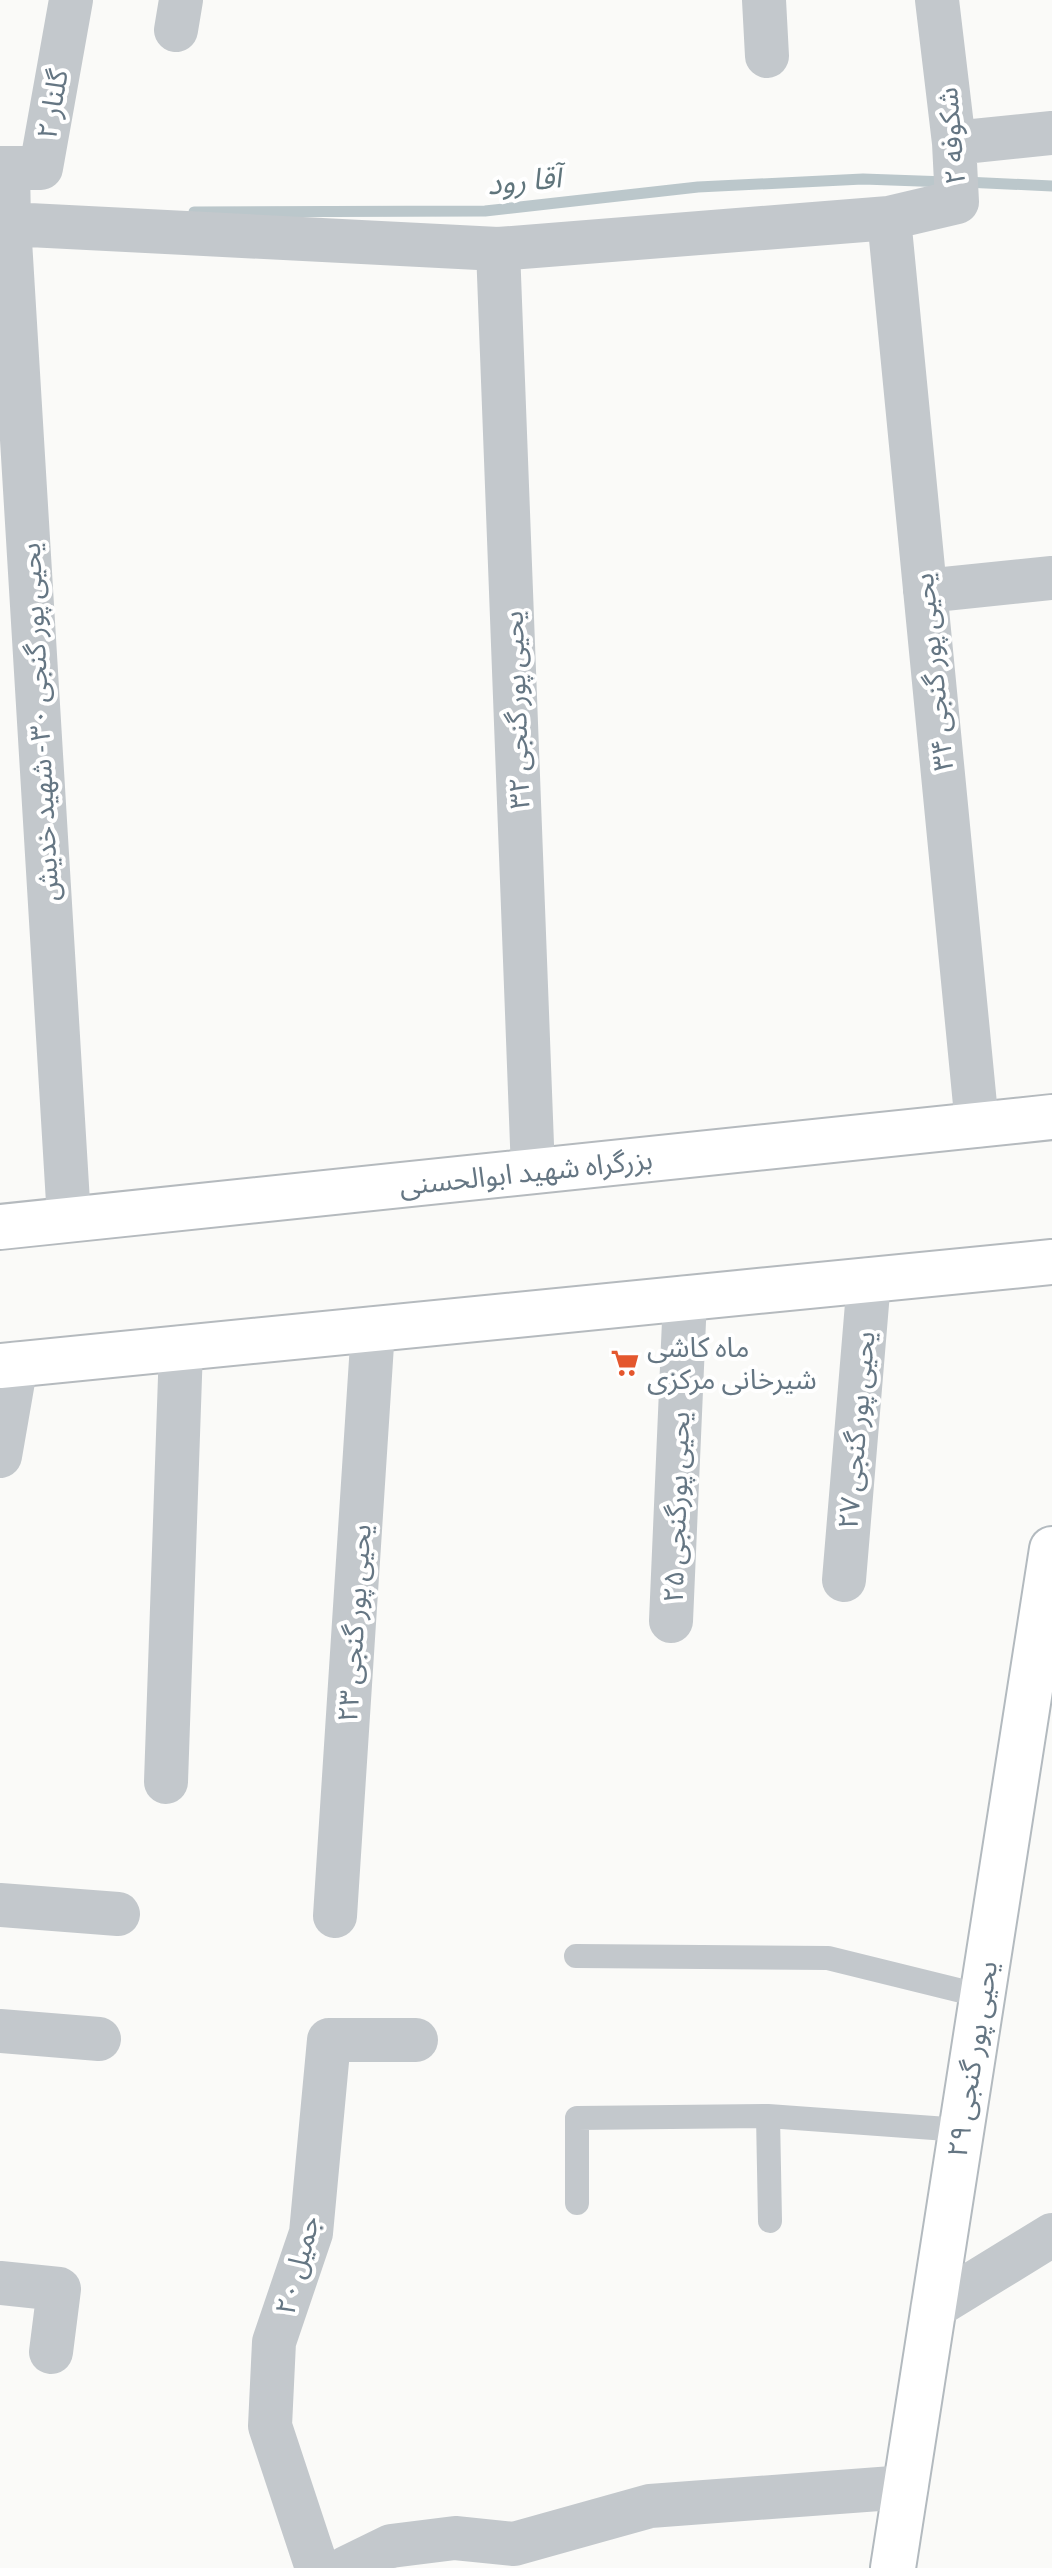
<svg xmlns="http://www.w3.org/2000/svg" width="1052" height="2568" viewBox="0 0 1052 2568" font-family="'PT Sans Narrow','Noto Sans Arabic',sans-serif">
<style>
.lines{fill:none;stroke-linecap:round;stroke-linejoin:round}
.stream{stroke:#bbc7cb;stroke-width:11}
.secondary-casing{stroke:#b3babf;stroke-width:48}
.primary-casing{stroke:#b5babe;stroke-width:48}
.service{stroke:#c3c8cc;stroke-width:24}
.minor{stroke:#c3c8cc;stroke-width:44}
.secondary{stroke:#fff;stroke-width:44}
.primary{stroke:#fff;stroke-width:44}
.labels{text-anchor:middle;stroke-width:8;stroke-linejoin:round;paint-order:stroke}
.street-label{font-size:28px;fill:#657683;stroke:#fff}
.poi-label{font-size:28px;fill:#657683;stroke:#fff;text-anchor:start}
.water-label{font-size:30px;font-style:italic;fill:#60757c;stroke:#fff}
</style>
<rect width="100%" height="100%" fill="#fafaf8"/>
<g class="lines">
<path class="stream" d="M965,182L1052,186
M194,212L485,211L698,187L863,179L947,182"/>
<defs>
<path id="secondary" d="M893,2568L1052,1549"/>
<path id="primary" d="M0,1227L1052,1117
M0,1366L1052,1262"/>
</defs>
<use href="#secondary" class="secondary-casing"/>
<use href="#primary" class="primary-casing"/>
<path class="service" d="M576,1956L828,1958L982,1996
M768,2116L770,2221
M577,2203V2118L768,2116L961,2130"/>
<path class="minor" d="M764,0L767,56
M176,30L181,0
M954,143L1052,133
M0,168H41L71,0
M8,168L9,224L69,1219
M889,218L977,1125
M9,224L498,249L889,218L957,202L954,143L937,0
M498,249L533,1171
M925,591L1052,578
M0,1456L16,1364
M844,1580L869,1280
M671,1621L685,1298
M166,1782L181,1348
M0,1905L118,1914
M335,1916L373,1329
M0,2031L99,2039
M0,2283L59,2289L51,2352
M933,2308L1052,2235
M317,2568L270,2426L274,2342L311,2233L329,2040H416
M346,2568L391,2546L455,2538L514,2544L650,2506L906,2487"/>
<use href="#secondary" class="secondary"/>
<use href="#primary" class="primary"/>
</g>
<defs>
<symbol id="supermarket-bare" viewBox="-9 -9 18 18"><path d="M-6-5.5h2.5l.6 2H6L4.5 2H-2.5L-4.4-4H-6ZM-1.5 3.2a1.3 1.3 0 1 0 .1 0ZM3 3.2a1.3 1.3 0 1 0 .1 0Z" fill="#e4572e" stroke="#fff" stroke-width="2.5" paint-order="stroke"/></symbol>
</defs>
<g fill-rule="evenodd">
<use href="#supermarket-bare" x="605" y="1343" width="40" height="40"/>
</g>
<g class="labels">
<g class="street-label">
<text transform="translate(52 104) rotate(-80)" y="10">گلنار ۲</text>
<text transform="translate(951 136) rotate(-95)" y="10">شکوفه ۲</text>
<text transform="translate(933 672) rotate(-96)" y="10">یحیی پور گنجی ۳۴</text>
<text transform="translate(516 710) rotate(-92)" y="10">یحیی پور گنجی ۳۲</text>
<text transform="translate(39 722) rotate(-93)" y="10">یحیی پور گنجی ۳۰ - شهید خدیش</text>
<text transform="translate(526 1172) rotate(-6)" y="10">بزرگراه شهید ابوالحسنی</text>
<text transform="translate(856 1430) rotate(-85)" y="10">یحیی پور گنجی ۲۷</text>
<text transform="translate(676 1507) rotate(-88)" y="10">یحیی پورگنجی ۲۵</text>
<text transform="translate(354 1623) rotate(-86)" y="10">یحیی پور گنجی ۲۳</text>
<text transform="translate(972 2059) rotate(-81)" y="10">یحیی پور گنجی ۲۹</text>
<text transform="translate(297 2265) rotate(-75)" y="10">جمیل ۲۰</text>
</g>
<g class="poi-label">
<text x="647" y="1357">ماه کاشی<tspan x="647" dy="32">شیرخانی مرکزی</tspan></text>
</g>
<g class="water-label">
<text transform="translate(524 181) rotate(-6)" y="10">آقا رود</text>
</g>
</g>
</svg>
